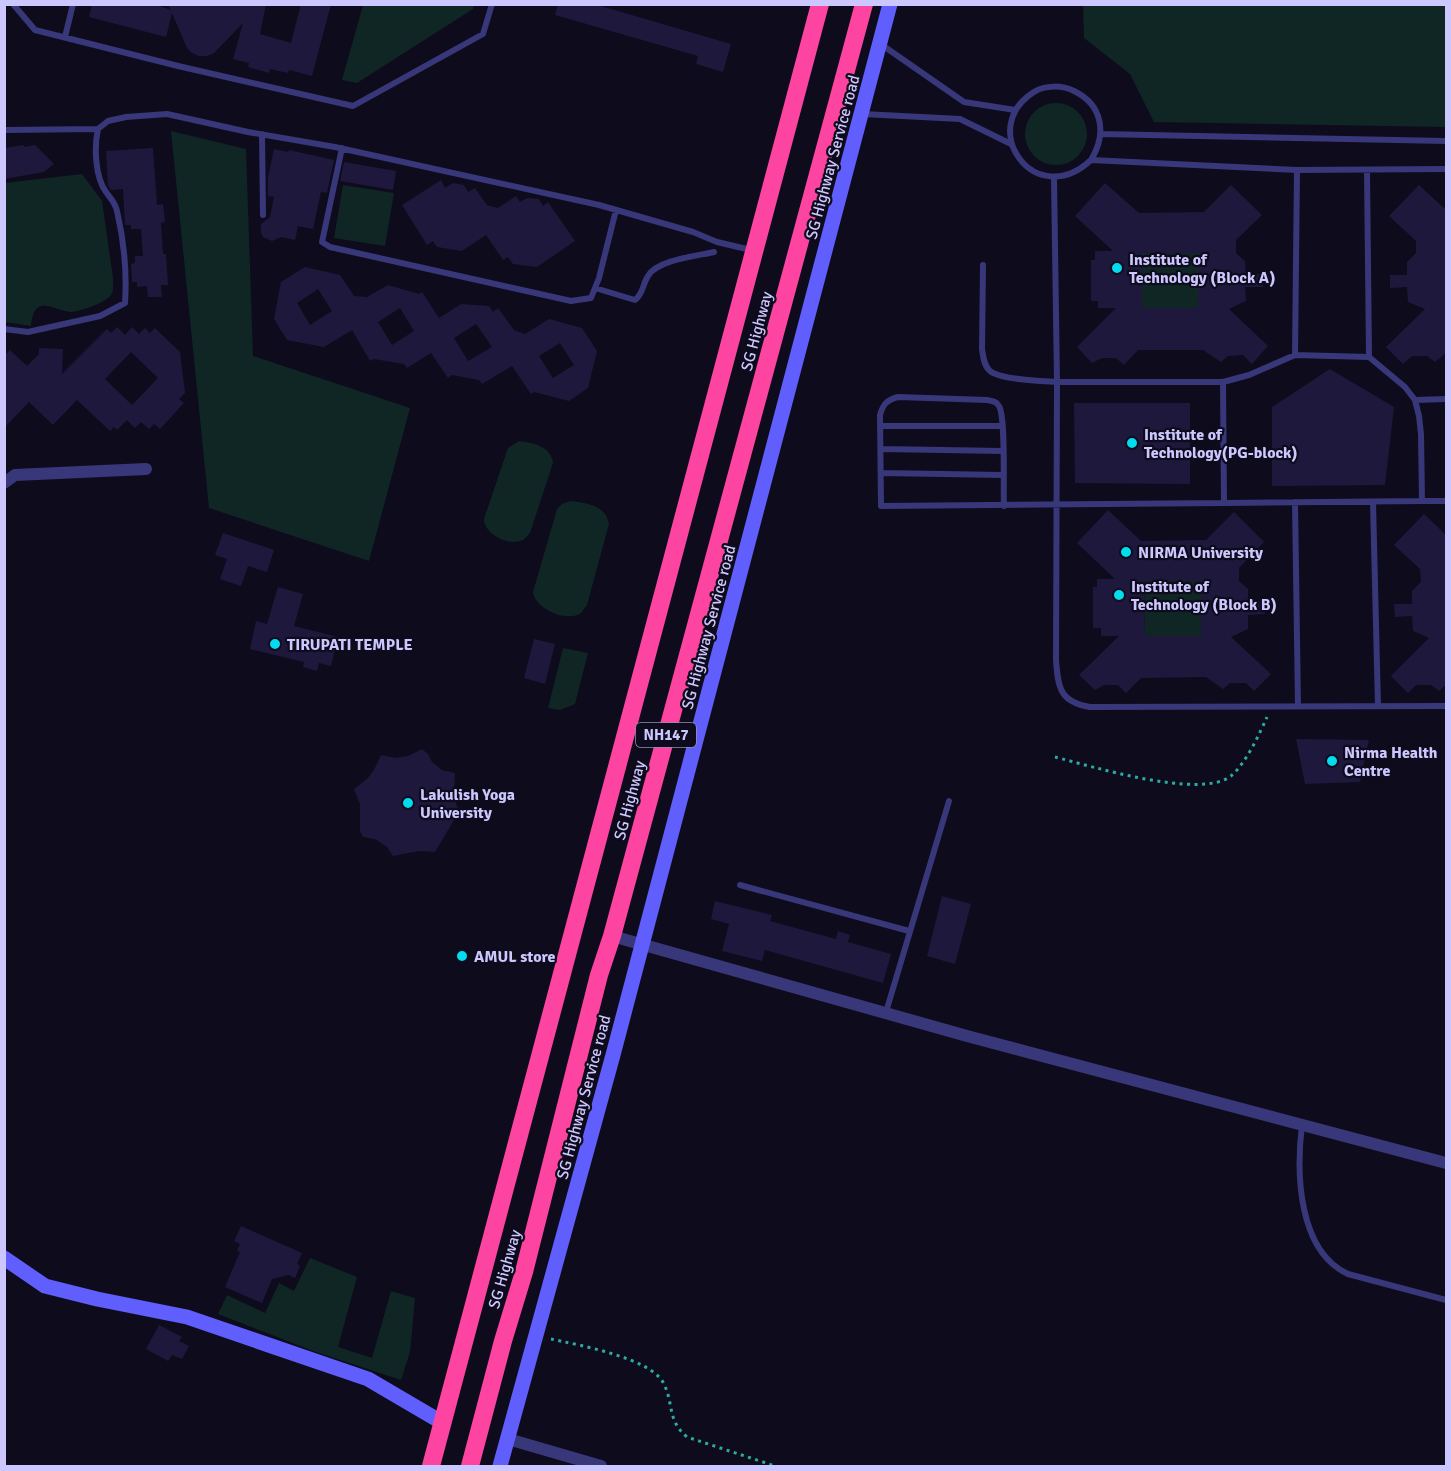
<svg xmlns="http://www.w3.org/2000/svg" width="1451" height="1471" viewBox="0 0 1451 1471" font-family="Signika,sans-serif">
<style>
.green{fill:#0f2624}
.building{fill:#1e183c;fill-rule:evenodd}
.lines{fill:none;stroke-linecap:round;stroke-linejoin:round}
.path{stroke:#2eaba1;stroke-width:3;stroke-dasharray:3 4.5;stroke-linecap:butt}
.lane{stroke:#38377a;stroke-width:6}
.street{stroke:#38377a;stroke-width:12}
.secondary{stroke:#605ffd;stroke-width:15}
.highway{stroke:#fc44a0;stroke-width:18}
.poi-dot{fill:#03dbee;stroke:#0e0b1c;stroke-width:2}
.labels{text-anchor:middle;stroke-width:4.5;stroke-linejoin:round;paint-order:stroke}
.shield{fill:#0e0b1c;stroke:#938fba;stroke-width:1.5}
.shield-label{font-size:15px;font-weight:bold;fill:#ccc7fe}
.street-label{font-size:16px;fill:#ccc7fe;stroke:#0e0b1c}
.poi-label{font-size:16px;font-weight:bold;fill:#ccc7fe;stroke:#0e0b1c;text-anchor:start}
</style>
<rect width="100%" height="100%" fill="#0e0b1c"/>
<path class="green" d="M363,5V4L474,5L473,9L357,83L342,80Z
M1083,5H1446V127L1154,122L1130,74L1084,38Z
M1025 134a31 31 0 1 1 62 0a31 31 0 1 1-62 0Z
M171,131L246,149L253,356L410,408L369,561L209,508Z
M82,174L102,201L113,278C113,282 114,289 112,293C109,302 79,312 70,312C52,310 34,293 31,326L5,322V183Z
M343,185L394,193L385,246L334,238Z
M1142,253H1198V308H1142Z
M519,441C533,443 551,446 553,463L530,533C528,535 525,539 523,540C509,547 484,534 484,519L508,448Z
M570,501C586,503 606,505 609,524L587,605C585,607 583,611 581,613C567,623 535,609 533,592L557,509L562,504Z
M1144,581H1201V636H1145Z
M563,648L588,653L575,704L560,710L548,708Z
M310,1258L357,1277L338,1347L372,1358L391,1291L415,1298L410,1352L401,1380L313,1351L218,1314L227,1295L265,1313L279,1283L294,1291Z"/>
<path class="building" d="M92,4H153L171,10L168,4H266L260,34L291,43L301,4H331L312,76L289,70L288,73L270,69L269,73L248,67L249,63L233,59L243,23L214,53L207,56H199L192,53L187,48L172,13L166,37L89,17Z
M558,4H594L731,44L723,72L696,64L698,56L555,15Z
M24,145V147L35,145L54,164L44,172L4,179V148Z
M153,148L157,205L163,204L165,222L161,223L163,254H166L168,285H161L162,297H148L147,286L137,287V282H132L131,264L135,263V256H143L141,229H131V225H125L123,189L111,190L108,186L106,151Z
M274,149L288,152L289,150L334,160L327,193L321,192L313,229L298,226L295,240L281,237L272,241L263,237L261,233V224L270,217L274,197L268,196V177Z
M344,162L396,171L393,190L340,181Z
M441,180L445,188L453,183L464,185L468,192L475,188L487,205L498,208L516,196L520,202L527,198L539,199L543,206L548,202L575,241L537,267L513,264L508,257L503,260L486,235L462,251L437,247L433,241L427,245L402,205Z
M1105,183L1139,213L1204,212L1231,185L1262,215L1236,240V253L1245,261L1246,274H1263V287H1245L1246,301L1229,309L1268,346L1252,364L1243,355L1228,356L1221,362L1203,350H1138L1124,365L1116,358H1102L1092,363L1077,347L1116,308H1098V301H1091V260H1095V251H1113L1075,216ZM1142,253H1198V308H1142Z
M1419,185L1446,210V353L1435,362L1427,356H1412L1403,364L1386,347L1425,309L1408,302L1407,287L1390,288V275H1407V262L1416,253V241L1389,216Z
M305,267L340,275L354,296L367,297L388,285L419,294L422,292L439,318L461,304L489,306L493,312L498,308L514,330L525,334L549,319L582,328L597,351L588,388L569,401L534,392L531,394L512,366L482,384L479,380L452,375L448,378L431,353L407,368L404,364L374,359L370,361L352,330L324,347L287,340L274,319L281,282ZM318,289L332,311L310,325L297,303ZM400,308L414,331L392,345L378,322ZM476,324L492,347L468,361L454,338ZM560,343L574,365L553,378L539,356Z
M117,327L125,335L132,327L139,334L145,328L150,333L155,328L180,352L185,393L179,399L184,403L160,429L154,424L149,429L141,422L135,428L127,420L117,430L114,427L110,431L77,400L53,425L29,402L4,428V356L10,350L27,366L39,354V348L63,349L62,374L107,329L111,333ZM131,352L158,378L132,405L105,379Z
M1330,369L1394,407L1385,485L1272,486V407Z
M1074,403H1190V484L1075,483Z
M1108,510L1141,541L1206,540L1234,512L1264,542L1239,568V581L1248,589V602H1265V614L1248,615V629L1231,637L1271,674L1254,691L1246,683H1230L1223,689L1206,677L1141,678L1126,693L1118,685H1104L1095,690L1079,675L1119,636H1101V628H1093V587H1097V579H1115L1077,543ZM1144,581H1201V636H1145Z
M1424,514L1446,535V685L1439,691L1431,685H1416L1408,693L1391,676L1429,638L1413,631L1412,616L1395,617L1394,604H1412V591L1421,582L1420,569L1394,545Z
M223,533L274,550L267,572L248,566L241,586L220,579L227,559L215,555Z
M278,587L303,594L294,626L338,637L331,666L319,663L317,671L303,667L304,662L250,649L256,621L267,624Z
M534,639L555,644L545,684L524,678Z
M1296,739L1369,740L1360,782L1305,784Z
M422,749L428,754L432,762L442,770L455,773L454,790L456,804L461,814L454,820L435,852L419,851L393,856L387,847L375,839L363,837L360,831V804L354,789L367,779L374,770L381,755L396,758L408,756Z
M942,896L971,904L955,964L927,956Z
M715,901L772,915L770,921L836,939L838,931L850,935L848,942L891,954L883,983L765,950L762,961L722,951L729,924L711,919Z
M241,1226L302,1253L297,1264L300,1266L295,1278L289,1275L272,1279L262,1303L225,1287L240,1252L237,1251L240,1244L234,1241Z
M159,1325L182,1337L179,1341L189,1346L182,1359L172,1355L168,1361L146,1349Z"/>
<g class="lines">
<path class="path" d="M1055,757C1091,766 1200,800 1231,776C1246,763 1259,735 1267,717
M551,1339C578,1345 652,1358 664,1384C674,1405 667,1420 687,1437L775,1466"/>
<path class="lane" d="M13,4L35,30L178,66L353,106L483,34L492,4
M65,37L73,4
M882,45L964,102L1015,110
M863,114L960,119L1011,144
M4,130L98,129
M262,134L263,215
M1101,134L1446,141
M342,148L322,242L330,247L571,301L591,298L599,278L616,210
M1091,160C1107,134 1103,105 1074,91C1062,85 1045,85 1034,92C976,128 1035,212 1091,160L1297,170L1446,169
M1367,171L1369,357
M1054,178L1057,382L1056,660C1058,688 1060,702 1090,707L1446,706
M983,265L982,349C983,356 984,366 990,371C1001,380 1042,381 1057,382H1223L1249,375L1295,355L1369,357L1405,387L1415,400L1419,416L1421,434L1422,501L1224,503L1223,382
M595,288L635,300C644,293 642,285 648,276C657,260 697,256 714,252
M4,329L28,332L100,316L125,303C127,273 124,241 117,211C115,202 111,199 106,192C95,177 94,147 98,129L108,121L126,117L167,114L248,132L335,147L599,205L693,232L717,242L751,250
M1295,355L1297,170
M1415,400L1446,399
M880,426H1002
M881,449L1003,451
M881,473L1003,475
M1422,501H1446
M1295,502L1298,706
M1373,502L1378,706
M1004,506C1003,489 1006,417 999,406C996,401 992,401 987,400L898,397C887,400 883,404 880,415L881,506C995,506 1109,505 1224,503
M740,885L909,931
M886,1012L949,801
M1302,1125C1296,1173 1298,1251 1348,1274L1446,1300"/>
<path class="street" d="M4,483L15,475L146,469
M612,936L967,1036L1446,1163
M508,1439L601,1466"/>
<path class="secondary" d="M4,1258L45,1286L97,1299L187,1317L368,1379L443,1423
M500,1466L613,1055L890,4"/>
<path class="highway" d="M431,1466L820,4
M470,1466L503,1341L524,1272L599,975L612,936L864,4"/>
</g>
<g class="poi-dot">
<circle cx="1117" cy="268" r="6"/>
<circle cx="1132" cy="443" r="6"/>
<circle cx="1126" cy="552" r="6"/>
<circle cx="1119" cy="595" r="6"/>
<circle cx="275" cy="644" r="6"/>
<circle cx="1332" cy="761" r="6"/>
<circle cx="408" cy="803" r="6"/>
<circle cx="462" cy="956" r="6"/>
</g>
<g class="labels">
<rect class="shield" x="636" y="723" width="60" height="24" rx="4.5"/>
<g class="shield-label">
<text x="666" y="740">NH147</text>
</g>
<g class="street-label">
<text transform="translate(832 157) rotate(-75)" y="6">SG Highway Service road</text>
<text transform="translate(756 331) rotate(-75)" y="6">SG Highway</text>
<text transform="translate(708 627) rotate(-75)" y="6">SG Highway Service road</text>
<text transform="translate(629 800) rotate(-75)" y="6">SG Highway</text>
<text transform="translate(583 1097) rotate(-75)" y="6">SG Highway Service road</text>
<text transform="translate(504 1269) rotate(-74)" y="6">SG Highway</text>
</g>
<g class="poi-label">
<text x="1129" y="265">Institute of<tspan x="1129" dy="18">Technology (Block A)</tspan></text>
<text x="1144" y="440">Institute of<tspan x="1144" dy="18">Technology(PG-block)</tspan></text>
<text x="1138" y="558">NIRMA University</text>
<text x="1131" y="592">Institute of<tspan x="1131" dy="18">Technology (Block B)</tspan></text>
<text x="287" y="650">TIRUPATI TEMPLE</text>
<text x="1344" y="758">Nirma Health<tspan x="1344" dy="18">Centre</tspan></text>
<text x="420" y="800">Lakulish Yoga<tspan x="420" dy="18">University</tspan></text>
<text x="474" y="962">AMUL store</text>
</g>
</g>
<rect width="1451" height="1471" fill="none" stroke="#ccc7fe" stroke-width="12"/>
</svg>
